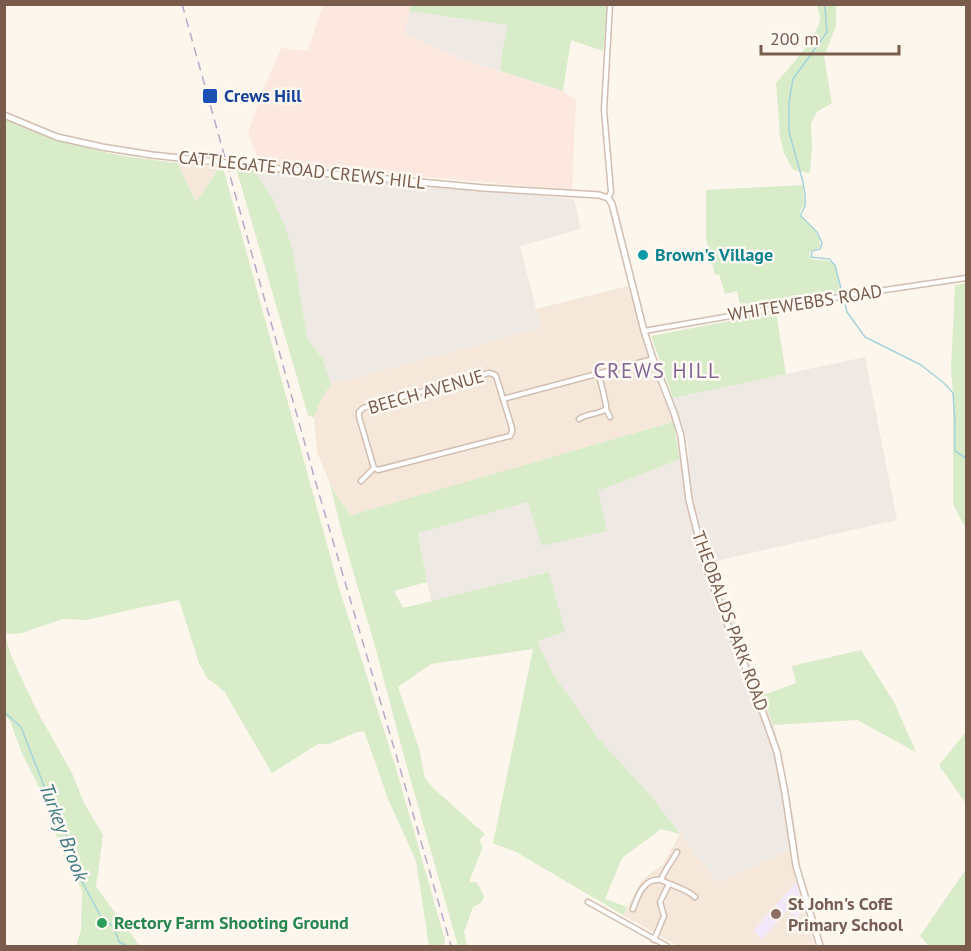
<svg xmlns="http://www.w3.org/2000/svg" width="971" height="951" viewBox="0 0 971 951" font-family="'PT Sans',sans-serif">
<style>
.residential{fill:#f5e8da}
.commercial{fill:#fde8e0}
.industrial{fill:#efe9e4}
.education{fill:#f3e8fa}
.green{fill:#d8ecc9}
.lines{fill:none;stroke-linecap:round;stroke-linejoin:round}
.stream{stroke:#a5d3da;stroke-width:1.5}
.minor-casing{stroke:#d1beb0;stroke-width:7}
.tertiary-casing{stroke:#d1beb0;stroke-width:8}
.minor{stroke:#fff;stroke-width:4}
.tertiary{stroke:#fff;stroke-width:5}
.rail{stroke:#b9a8c9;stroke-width:1.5;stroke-dasharray:9 6;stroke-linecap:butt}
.transit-dot{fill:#1a4fb4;stroke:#fffaf3;stroke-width:2}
.culture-dot{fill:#0f9aa8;stroke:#fffaf3;stroke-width:2}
.education-dot{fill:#8d6e63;stroke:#fffaf3;stroke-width:2}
.leisure-dot{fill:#2e9e5b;stroke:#fffaf3;stroke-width:2}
.labels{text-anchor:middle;stroke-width:5;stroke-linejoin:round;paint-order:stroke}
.transit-label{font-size:18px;font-weight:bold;fill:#164399;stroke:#fffaf3;text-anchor:start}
.street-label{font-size:18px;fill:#7a5c4d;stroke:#fffaf3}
.culture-label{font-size:18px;font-weight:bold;fill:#0d838f;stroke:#fffaf3;text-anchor:start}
.education-label{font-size:18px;font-weight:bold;fill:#785e54;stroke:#fffaf3;text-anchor:start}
.leisure-label{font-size:18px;font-weight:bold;fill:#27864d;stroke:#fffaf3;text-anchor:start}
.water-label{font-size:20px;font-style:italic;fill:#437c86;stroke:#fffaf3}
.quarter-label{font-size:21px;letter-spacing:1.5px;fill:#846695;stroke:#fffaf3}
</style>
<rect width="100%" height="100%" fill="#fdf6ec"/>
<path class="residential" d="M177,163L220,167L196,202Z
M628,286L650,364L673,422L351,515L338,498L330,484L317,452L314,418L320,401L331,384L540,328L536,309Z
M680,834L719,882L789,850L796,882L753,931L787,910L796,918L804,909L814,946H678L623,915L642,880L663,864Z"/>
<path class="commercial" d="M323,5H410L406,34L467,61L563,91L576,100L572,190L259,162L248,133L261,95L281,48L308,51Z"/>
<path class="industrial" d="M409,11L508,25L502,52L500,71L467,61L405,34Z
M253,168L574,199L581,229L520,246L541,328L331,384L323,360L307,337L293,252Z
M865,357L897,520L711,562L748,655L776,732L793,817L798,846L718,883L652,797L598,738L553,674L537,641L549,572L431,601L418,533L528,502L607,531L597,491L680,459L689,458L687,440L673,398Z"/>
<path class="education" d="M796,882L804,909L796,918L787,910L763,939L753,931Z"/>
<path class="green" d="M410,5H607L603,51L571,40L563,91L500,71L502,52L508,25L409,11Z
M817,5H836V27L824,56L832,103L817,112L811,123L812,146L810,173L793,170L784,153L780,136L776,83C788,69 818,37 820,19C820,15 818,9 817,5Z
M4,118C31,128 57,139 84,147C115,156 146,159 177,163L196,202L220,167H223L339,588L395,765L445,940L444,946H429L416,861L388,799L364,731L357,732L329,744H318L272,773L224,691L207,678L199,663L179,600L143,607L86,620L63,619L22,633L8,634L5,632Z
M236,168H253L273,200L285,227L293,252L307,337L323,360L331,384L320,401L314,418L308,415Z
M803,185L804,205L800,211V215C807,226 824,233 819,248L810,251L809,257C816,263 825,257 834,264L841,292L741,309L737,291L725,294L719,274L715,275L706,238V190Z
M966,283V529L953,504V393L951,368L955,285Z
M776,312L786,374L673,398L651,336Z
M673,422L680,459L598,491L607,531L542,546L528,502L418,533L427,582L394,591L403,608L549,572L565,632L537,641L553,674L598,738L652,797L680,834L661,829L622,858L605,899L627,907L623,915L516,852L493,843L533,649L431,664L398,687L419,748L425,778L434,789L485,834L479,841L482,845V849L469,882H476C480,887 482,891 484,897L481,903L473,907L464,932L467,946H458L405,760L376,650L342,533L330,484L338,498L351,515Z
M5,636L12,658L36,709L72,773L84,803L103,835L96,887L140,946H76L81,930L82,890L63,854L37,783L21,751L10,721L5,715Z
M861,650L894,702L916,752L857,720L773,725L763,695L796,683L792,666Z
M966,732V804L939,765Z
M966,869V946H929L920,936Z"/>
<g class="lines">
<path class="stream" d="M823,4L825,8L827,32L793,79L789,102V132L803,182L805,194V206L801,214V216L817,232L822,243L820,249L812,251L811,257L829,259L835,265L847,312L865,337L921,365L944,383L953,393L955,423V451L966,458
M4,712L21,727L48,796L73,850L71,858L77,861V872L101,917L114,927L119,942L128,946"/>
<defs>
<path id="minor" d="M608,198L611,192L604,110L610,4
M644,331L851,295L966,278
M489,373L493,374L496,376L512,428V432L510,436L378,470L374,468L359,417V412L363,408Z
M503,399L653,359
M606,409L610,417
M579,419C587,413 598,415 606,409V405L599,374
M361,481L374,468
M677,852C672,862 665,869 661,880C672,886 686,888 695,897
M588,902L667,946
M633,909C638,895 644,878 661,880
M654,940L664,916L660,902L669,884"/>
<path id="tertiary" d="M4,115L57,137L102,147L152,155L290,170L484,188L599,195L608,198L612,204L644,331L653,359L674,413L681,436L689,500L706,567L729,628L756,693L777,752L785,793L796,866L820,946"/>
</defs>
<use href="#minor" class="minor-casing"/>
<use href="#tertiary" class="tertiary-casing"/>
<use href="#minor" class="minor"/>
<use href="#tertiary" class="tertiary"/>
<path class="rail" d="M182,4L317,487L397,758L451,946"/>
</g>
<rect class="transit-dot" x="202" y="88" width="16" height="16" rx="3"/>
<circle class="culture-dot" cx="643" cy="255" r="6"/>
<circle class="education-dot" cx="776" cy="914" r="6"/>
<circle class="leisure-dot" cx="102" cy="923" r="6"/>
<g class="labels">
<g class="transit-label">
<text x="224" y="102">Crews Hill</text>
</g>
<g class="street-label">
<text transform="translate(302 170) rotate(6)" y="6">CATTLEGATE ROAD CREWS HILL</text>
<text transform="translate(805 303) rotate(-9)" y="6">WHITEWEBBS ROAD</text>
<text transform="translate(426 392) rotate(-16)" y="6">BEECH AVENUE</text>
<text transform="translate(730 621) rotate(70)" y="6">THEOBALDS PARK ROAD</text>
</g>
<g class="culture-label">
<text x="655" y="261">Brown's Village</text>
</g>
<g class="education-label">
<text x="788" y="910">St John's CofE<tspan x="788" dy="21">Primary School</tspan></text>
</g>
<g class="leisure-label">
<text x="114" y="929">Rectory Farm Shooting Ground</text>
</g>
<g class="water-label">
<text transform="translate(64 832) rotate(69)" y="7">Turkey Brook</text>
</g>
<g class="quarter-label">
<text x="657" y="378">CREWS HILL</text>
</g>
</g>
<rect width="971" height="951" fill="none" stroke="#7a5c4d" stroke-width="12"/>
<path d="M761 45v9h138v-9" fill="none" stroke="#7a5c4d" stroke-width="3"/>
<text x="770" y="45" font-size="18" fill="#7a5c4d" stroke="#fffaf3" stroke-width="4.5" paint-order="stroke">200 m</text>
</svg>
